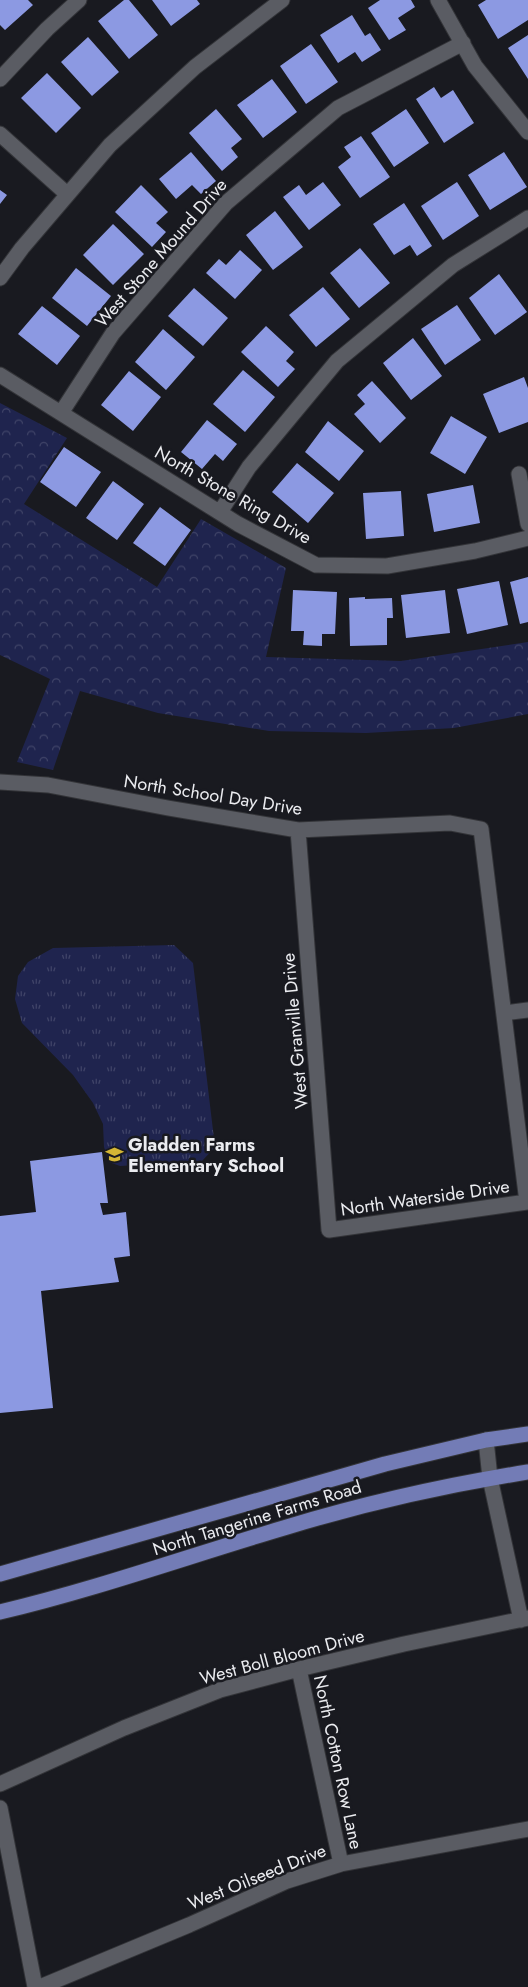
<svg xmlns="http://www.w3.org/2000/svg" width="528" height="1987" viewBox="0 0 528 1987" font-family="Jost,sans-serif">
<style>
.grass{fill:url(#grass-tufts)}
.park{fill:url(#park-crowns)}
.building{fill:#8c99e2}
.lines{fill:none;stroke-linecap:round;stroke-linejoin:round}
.minor-casing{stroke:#333438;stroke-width:17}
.major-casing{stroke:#333438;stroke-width:17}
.minor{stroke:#5a5c63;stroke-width:15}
.major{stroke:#737cb6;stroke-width:15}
.labels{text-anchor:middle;stroke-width:5;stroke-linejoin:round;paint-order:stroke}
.street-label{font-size:18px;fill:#ebecf0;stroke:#191a20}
.poi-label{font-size:18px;font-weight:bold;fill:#ebecf0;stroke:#191a20;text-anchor:start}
</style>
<defs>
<pattern id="grass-tufts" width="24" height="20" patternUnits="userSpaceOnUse" patternTransform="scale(1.25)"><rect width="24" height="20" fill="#1f244e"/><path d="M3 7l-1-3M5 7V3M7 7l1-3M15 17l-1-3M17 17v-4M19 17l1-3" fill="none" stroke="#404468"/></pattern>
<pattern id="park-crowns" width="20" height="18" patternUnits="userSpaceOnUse" patternTransform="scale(1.25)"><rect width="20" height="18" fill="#1f244e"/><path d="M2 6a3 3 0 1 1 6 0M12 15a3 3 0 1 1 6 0" fill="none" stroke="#404468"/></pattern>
</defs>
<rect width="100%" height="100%" fill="#191a20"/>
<path class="grass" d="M174,945L193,963L215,1147L202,1161L120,1166L109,1162L104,1147L103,1124L93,1103L73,1075L22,1023L15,999L18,976L28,962L53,948Z"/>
<path class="park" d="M0,403L67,438L24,504L157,587L201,519L286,568L266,657L401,661L528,642V714L454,728L366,733L269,731L158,713L80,691L53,770L17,762L50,679L0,655Z"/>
<path class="building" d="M0,0H28L33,5L5,30L0,25Z
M124,0H129L158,35L129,59L98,21Z
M152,0H197L200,4L171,26Z
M380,0H411L415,7L398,18L406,30L389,40L368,8Z
M486,0H528V20L498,39L478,5Z
M352,15L365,36L370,33L381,50L362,62L355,52L338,63L320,35Z
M528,35V79L508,48Z
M88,37L119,72L92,96L61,62Z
M311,44L338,82L306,104L280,66Z
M47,73L81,108L56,133L21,98Z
M272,79L297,112L263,138L237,105Z
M434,87L441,98L453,90L474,123L444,143L416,99Z
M216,109L242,139L231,148L238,157L222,171L189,133Z
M406,109L429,143L394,167L371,133Z
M361,136L390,177L360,198L338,167L351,157L344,147Z
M191,152L216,181L201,194L192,185L176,199L159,179Z
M504,152L527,187L490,210L468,175Z
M323,182L341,205L309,230L283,197L299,185L306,195Z
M457,182L479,216L443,240L421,206Z
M141,185L168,212L156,223L166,232L152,247L115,212Z
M0,190L7,195L0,204Z
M404,203L432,246L417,256L410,245L394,255L373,224Z
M275,211L303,247L273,270L246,235Z
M113,224L144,254L113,285L83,255Z
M360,248L390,283L359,308L330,273Z
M240,250L262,270L235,299L206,273L219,259L226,265Z
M76,268L111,296L87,326L52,298Z
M499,274L527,312L495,335L469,298Z
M323,287L350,319L316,347L289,315Z
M194,288L228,318L203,346L168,316Z
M457,305L481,340L445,365L421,329Z
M42,306L80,336L57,365L18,334Z
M266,326L294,352L286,361L295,369L278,387L241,352Z
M163,329L195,357L166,390L135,362Z
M413,338L442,376L411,400L383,363Z
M243,370L275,397L245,432L213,404Z
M129,371L161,397L133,431L101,405Z
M524,377L528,388V422L499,433L483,394Z
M372,381L406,418L380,443L354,414L365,404L357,395Z
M451,416L487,437L465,474L430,453Z
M207,420L237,444L223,461L215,454L202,469L181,452Z
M328,421L364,451L339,481L305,452Z
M64,447L101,472L76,507L40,482Z
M297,463L334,493L308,523L272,492Z
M113,481L144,504L117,540L86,518Z
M473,485L480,523L434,532L427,494Z
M401,491L404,536L366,539L363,493Z
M160,507L191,530L165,566L133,543Z
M528,577V622L520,624L510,582Z
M499,581L508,625L467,634L457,589Z
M293,590L337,592L335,634H322V646L303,645L304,631H291Z
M445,590L450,633L406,638L401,595Z
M365,597V599L392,598L393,618H387V645L350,646L349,598Z
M102,1152L108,1203H100L103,1215L126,1212L130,1256L114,1258L119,1282L41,1291L53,1408L0,1413V1216L36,1212L30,1161Z"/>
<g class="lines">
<defs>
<path id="minor" d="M438,0L475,66L528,132
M0,79L47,29L79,0
M0,134L67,194
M0,278L22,248L110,145L195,67L282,0
M0,375L238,524L316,565L387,566L475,551L528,538
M61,413L113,333L226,203L338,108L463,43
M519,474L528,524
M220,512L249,467L337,361L453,265L528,218
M0,782L48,785L168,808L298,830L450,823L481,829L527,1202L329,1230L298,830
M504,1013L528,1010
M486,1440L490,1478L521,1620
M299,1669L341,1864
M0,1784L124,1728L220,1690L299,1669L404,1644L528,1618
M0,1808L35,1987
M40,1987L189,1925L287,1881L341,1864L528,1829"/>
<path id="major" d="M0,1574L385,1464L486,1440L528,1434
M0,1612C97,1589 192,1555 287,1527C366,1503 447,1485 528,1472"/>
</defs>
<use href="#minor" class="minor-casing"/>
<use href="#major" class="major-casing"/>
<use href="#minor" class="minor"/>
<use href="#major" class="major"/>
</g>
<defs>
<symbol id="school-bare" viewBox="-9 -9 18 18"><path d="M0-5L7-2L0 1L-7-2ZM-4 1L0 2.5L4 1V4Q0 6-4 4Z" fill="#d4b635" stroke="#191a20" stroke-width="2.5" paint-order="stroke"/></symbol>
</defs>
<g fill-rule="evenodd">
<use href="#school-bare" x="102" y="1142" width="25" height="25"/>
</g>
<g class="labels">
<g class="street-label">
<text transform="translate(161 253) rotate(-49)" y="6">West Stone Mound Drive</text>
<text transform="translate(233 495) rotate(30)" y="6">North Stone Ring Drive</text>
<text transform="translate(213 795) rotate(9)" y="6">North School Day Drive</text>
<text transform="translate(295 1031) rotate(-95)" y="6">West Granville Drive</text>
<text transform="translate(425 1198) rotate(-8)" y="6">North Waterside Drive</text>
<text transform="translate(257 1518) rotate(-17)" y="6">North Tangerine Farms Road</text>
<text transform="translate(282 1657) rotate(-15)" y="6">West Boll Bloom Drive</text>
<text transform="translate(338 1762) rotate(78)" y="6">North Cotton Row Lane</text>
<text transform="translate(257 1877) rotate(-22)" y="6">West Oilseed Drive</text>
</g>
<g class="poi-label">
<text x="128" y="1151">Gladden Farms<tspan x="128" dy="21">Elementary School</tspan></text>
</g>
</g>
</svg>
